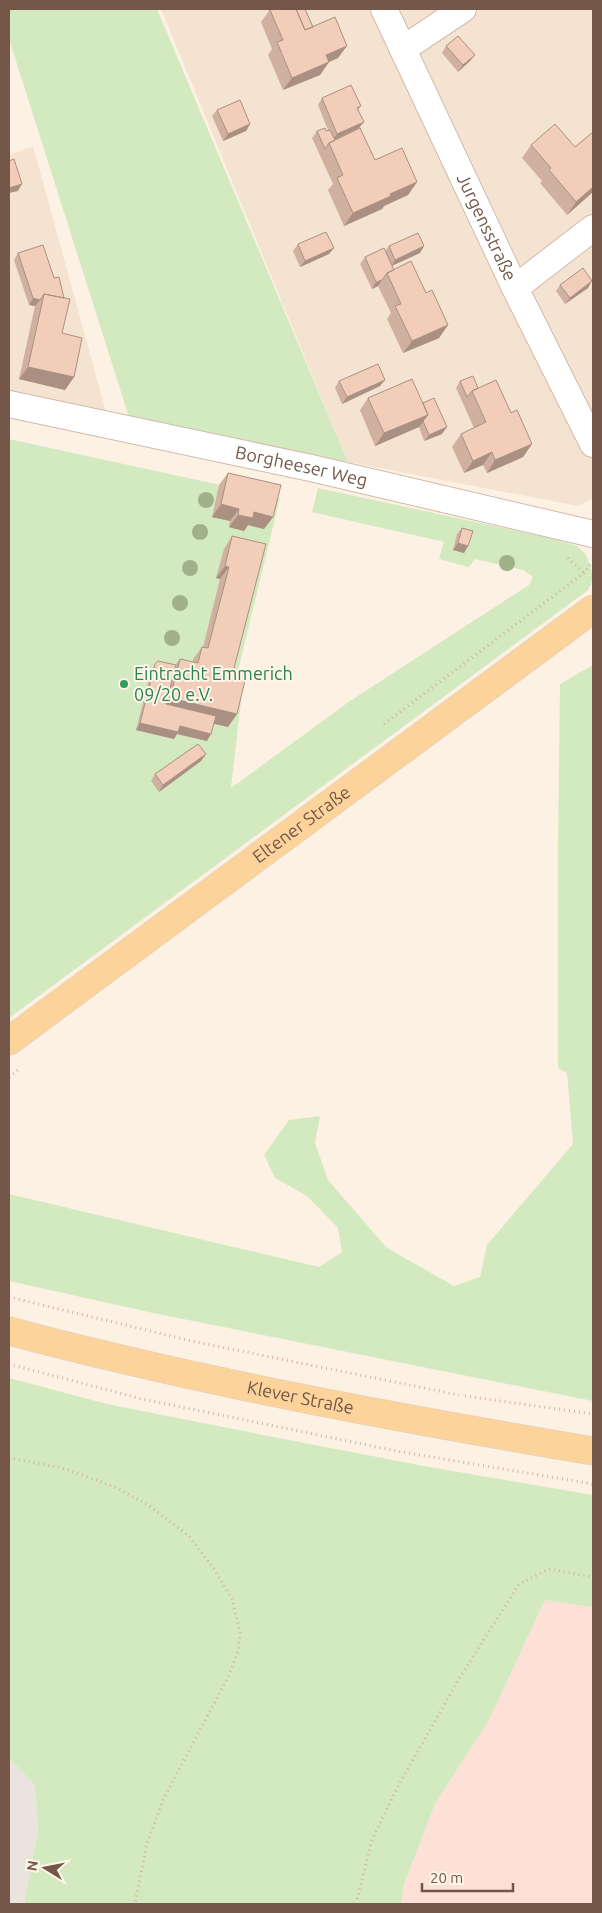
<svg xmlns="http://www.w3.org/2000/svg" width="602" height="1913" viewBox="0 0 602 1913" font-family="Ubuntu,sans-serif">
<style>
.residential{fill:#f4e3d1}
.commercial{fill:#fde0d6}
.industrial{fill:#ebe4de}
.green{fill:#d3eac1}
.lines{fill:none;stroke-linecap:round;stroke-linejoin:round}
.minor-casing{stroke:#d0bbad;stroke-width:28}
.primary-casing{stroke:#d8d0cc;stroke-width:29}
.path{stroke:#d6b19e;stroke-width:3;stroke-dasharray:1 4;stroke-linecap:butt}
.minor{stroke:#fff;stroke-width:26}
.primary{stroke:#fbd39b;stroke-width:28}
.tree{fill:#a0b08a}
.wall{fill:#d0b1a0}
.shaded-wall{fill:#a99082}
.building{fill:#f2ceba;stroke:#a99082}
.leisure-dot{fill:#2e9e5b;stroke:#fff5e9;stroke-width:2}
.labels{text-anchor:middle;stroke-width:4;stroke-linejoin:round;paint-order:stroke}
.street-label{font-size:18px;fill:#745749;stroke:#fff5e9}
.leisure-label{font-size:18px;fill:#27864d;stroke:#fff5e9;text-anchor:start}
</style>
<rect width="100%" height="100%" fill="#fcf1e3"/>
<path class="residential" d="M161,9H593V498L578,506L348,462Z
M33,146L106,412L9,390V155Z"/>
<path class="commercial" d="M545,1600L593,1607V1904H401L404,1884L436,1802L488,1722Z"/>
<path class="industrial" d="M9,1758L35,1785L38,1830L24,1904H9Z"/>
<path class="green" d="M9,9H157L348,462L129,417L9,39Z
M9,439L280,498L237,675L242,693L231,788L350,701L529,585L533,577L523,570L475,559L469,567L439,559L444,542L312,512L318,488L550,538L577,546L586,555L593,574V579L588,590L9,1018Z
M593,665V1401L153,1313L9,1281V1194L319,1267L342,1252L338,1228L307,1196L275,1178L264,1155L289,1120L320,1116L315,1143L328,1180L387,1248L454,1286L480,1277L487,1245L573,1144L567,1073L558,1068V843L560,684Z
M9,1378L107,1404L263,1435L429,1467L593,1495V1607L545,1600L488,1722L436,1802L404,1884L401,1904H24L38,1830L35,1785L9,1758Z"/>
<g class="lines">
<defs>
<g id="minor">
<path id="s1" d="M384,9L515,288L593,444"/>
<path d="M403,49L463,9"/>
<path d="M515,288L593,228"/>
<path id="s2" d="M9,404L311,468L593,534"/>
</g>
<g id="primary">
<path id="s3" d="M9,1041L593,609"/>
<path id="s4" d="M9,1331C201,1382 397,1418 593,1451"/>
</g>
</defs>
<use href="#minor" class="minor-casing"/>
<use href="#primary" class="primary-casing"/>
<path class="path" d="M568,558L584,573
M384,724L584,573L592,563
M9,1077L18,1070
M9,1297L196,1342L459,1395
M9,1364L142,1399L396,1451L593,1484
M465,1396L593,1414
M9,1458L63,1468L115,1487L148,1505L189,1536L214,1569L232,1599L240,1632L238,1652L228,1677L165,1796L147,1843L135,1904
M356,1904L372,1840L397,1788L457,1682L519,1584L549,1569L593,1577"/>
<use href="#minor" class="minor"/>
<use href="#primary" class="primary"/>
</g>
<g class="tree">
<circle cx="206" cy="500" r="8"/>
<circle cx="200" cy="532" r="8"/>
<circle cx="507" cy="563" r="8"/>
<circle cx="190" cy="568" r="8"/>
<circle cx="180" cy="603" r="8"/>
<circle cx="172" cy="638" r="8"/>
</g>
<path class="wall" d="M268,9H305L313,27L338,58L329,62L320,75L283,90L268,55L272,49L261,22L269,11Z
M446,46L470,61L458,72L442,53Z
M322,98L361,106L358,110L359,128L335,139V140L417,182L408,195L384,206L382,209L344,226L328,190L333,184L312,138L317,131L328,130L318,105Z
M217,110L250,124L246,131L223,141L212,116Z
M593,132V192L567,215L540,183L542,181L522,158L531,145L575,147Z
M298,244L329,254L300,267L293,251Z
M43,245L62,333L74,377L65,390L19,379L35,306L29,305L14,260L18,253Z
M389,246H424L420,253L392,266L394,270L426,293L448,325L439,338L403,353L387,319L391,313L378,286L372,289L360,264L365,257L385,251Z
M560,285L588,288L565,304L556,291Z
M339,381L380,386L342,404L335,388Z
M460,381L478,388L511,413L532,444L523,457L487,473L483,465L464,473L452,447L461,434L474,428L456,388Z
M368,398L423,403L442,434L424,441L419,427L375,446L360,410Z
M228,473L273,517L264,529L248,525L244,531L229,527L230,521L212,517L219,485Z
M462,528L468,546L464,553L453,550L457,534Z
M232,536L233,672L237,714L228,727L214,724L207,741L177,734L174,739L136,730L151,671L155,664L175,665L180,659L193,662V659L202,647H203L220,579L216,578L224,549Z
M206,754L201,761L159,792L151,781L155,774Z"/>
<path class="shaded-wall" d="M347,46L338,58L329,62L320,75L283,90L292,78L326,55Z
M475,55L470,61L458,72L463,65Z
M364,122L359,128L332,141L337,134Z
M250,124L246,131L223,141L228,134Z
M417,182L408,195L384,206L382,209L344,226L353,213L390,194Z
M22,184L18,191L9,193V188Z
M593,187V192L567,215L576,202Z
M424,246L420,253L391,266L395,260Z
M334,248L329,254L300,267L305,261Z
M382,280L378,286L372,289L376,282Z
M592,281L588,288L565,304L570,298Z
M33,298L40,300L35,306L29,305Z
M448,325L439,338L403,353L412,341Z
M28,367L74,377L65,390L19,379Z
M385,380L380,386L342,404L347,397Z
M428,415L419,427L375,446L384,433Z
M447,427L442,434L424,441L429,435Z
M532,444L523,457L487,473L495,460Z
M492,452L483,465L464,473L473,461Z
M221,504L239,509L230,521L212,517Z
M254,512L273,517L264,529L248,525L244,531L229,527L238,515Z
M458,543L468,546L464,553L453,550Z
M225,566L229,567L220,579L216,578Z
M170,698L237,714L228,727L162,711Z
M140,723L180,726L211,734L207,741L177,734L174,739L136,730Z
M206,754L201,761L159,792L163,785Z"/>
<path class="building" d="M272,9H296L305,30L335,17L347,46L326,55L329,62L292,78L277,42L283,40L270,10Z
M296,9H305L313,27L305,30Z
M458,36L475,55L463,65L446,46Z
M351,85L361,106L357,108L364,122L337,134L322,98Z
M240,100L250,124L228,134L217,110Z
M555,124L575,147L593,132V187L576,202L549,170L551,168L531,145Z
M325,128L326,131L330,130L335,140L329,143L325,149L317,131Z
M360,128L375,160L402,148L417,182L390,194L391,196L353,213L337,178L343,175L329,143Z
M14,159L22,184L9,188V161Z
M326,232L334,248L305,261L298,244Z
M418,233L424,246L395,260L389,246Z
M43,245L54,278L59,277L64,298L44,294L40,300L33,298L18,253Z
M384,248L394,270L387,273L382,280L376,282L365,257Z
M411,261L426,293L432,290L448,325L412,341L395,306L401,304L387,273Z
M583,268L592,281L570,298L560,285Z
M44,294L70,299L62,333L82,338L74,377L28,367Z
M378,364L385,380L347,397L339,381Z
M473,376L478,388L472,391L467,397L460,381Z
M412,379L428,415L384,433L368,398Z
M496,380L511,413L517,410L532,444L495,460L492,452L473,461L461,434L486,422L472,391Z
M434,398L447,427L429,435L423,421L428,415L423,403Z
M228,473L281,485L273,517L254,512L253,518L238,515L239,509L221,504Z
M462,528L473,531L468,546L458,543Z
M232,536L266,544L233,672L246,676L237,714L170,698L180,659L198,663L202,647L208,648L229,567L225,566Z
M158,661L176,665L166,704L216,716L211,734L180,726L178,732L140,723L155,664Z
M198,744L206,754L163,785L155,774Z"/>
<circle class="leisure-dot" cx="124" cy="684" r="5"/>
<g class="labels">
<g class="street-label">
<text dy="6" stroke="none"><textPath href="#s1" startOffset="241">Jurgensstraße</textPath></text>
<text dy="6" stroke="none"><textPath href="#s2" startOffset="299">Borgheeser Weg</textPath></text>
<text dy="6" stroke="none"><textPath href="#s3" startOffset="364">Eltener Straße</textPath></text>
<text dy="6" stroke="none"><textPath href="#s4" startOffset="299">Klever Straße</textPath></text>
</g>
<g class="leisure-label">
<text x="134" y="680">Eintracht Emmerich<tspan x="134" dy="21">09/20 e.V.</tspan></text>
</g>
</g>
<rect width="602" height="1913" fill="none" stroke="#745749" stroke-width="20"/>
<g transform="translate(45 1868) rotate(280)" stroke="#fff5e9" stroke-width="4" paint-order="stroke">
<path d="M0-4L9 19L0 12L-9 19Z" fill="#745749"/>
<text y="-8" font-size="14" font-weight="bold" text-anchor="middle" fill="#745749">N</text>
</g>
<path d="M422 1883v8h91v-8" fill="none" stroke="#745749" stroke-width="2.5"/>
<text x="430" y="1883" font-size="15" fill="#745749" stroke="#fff5e9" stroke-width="4" paint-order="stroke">20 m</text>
</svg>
